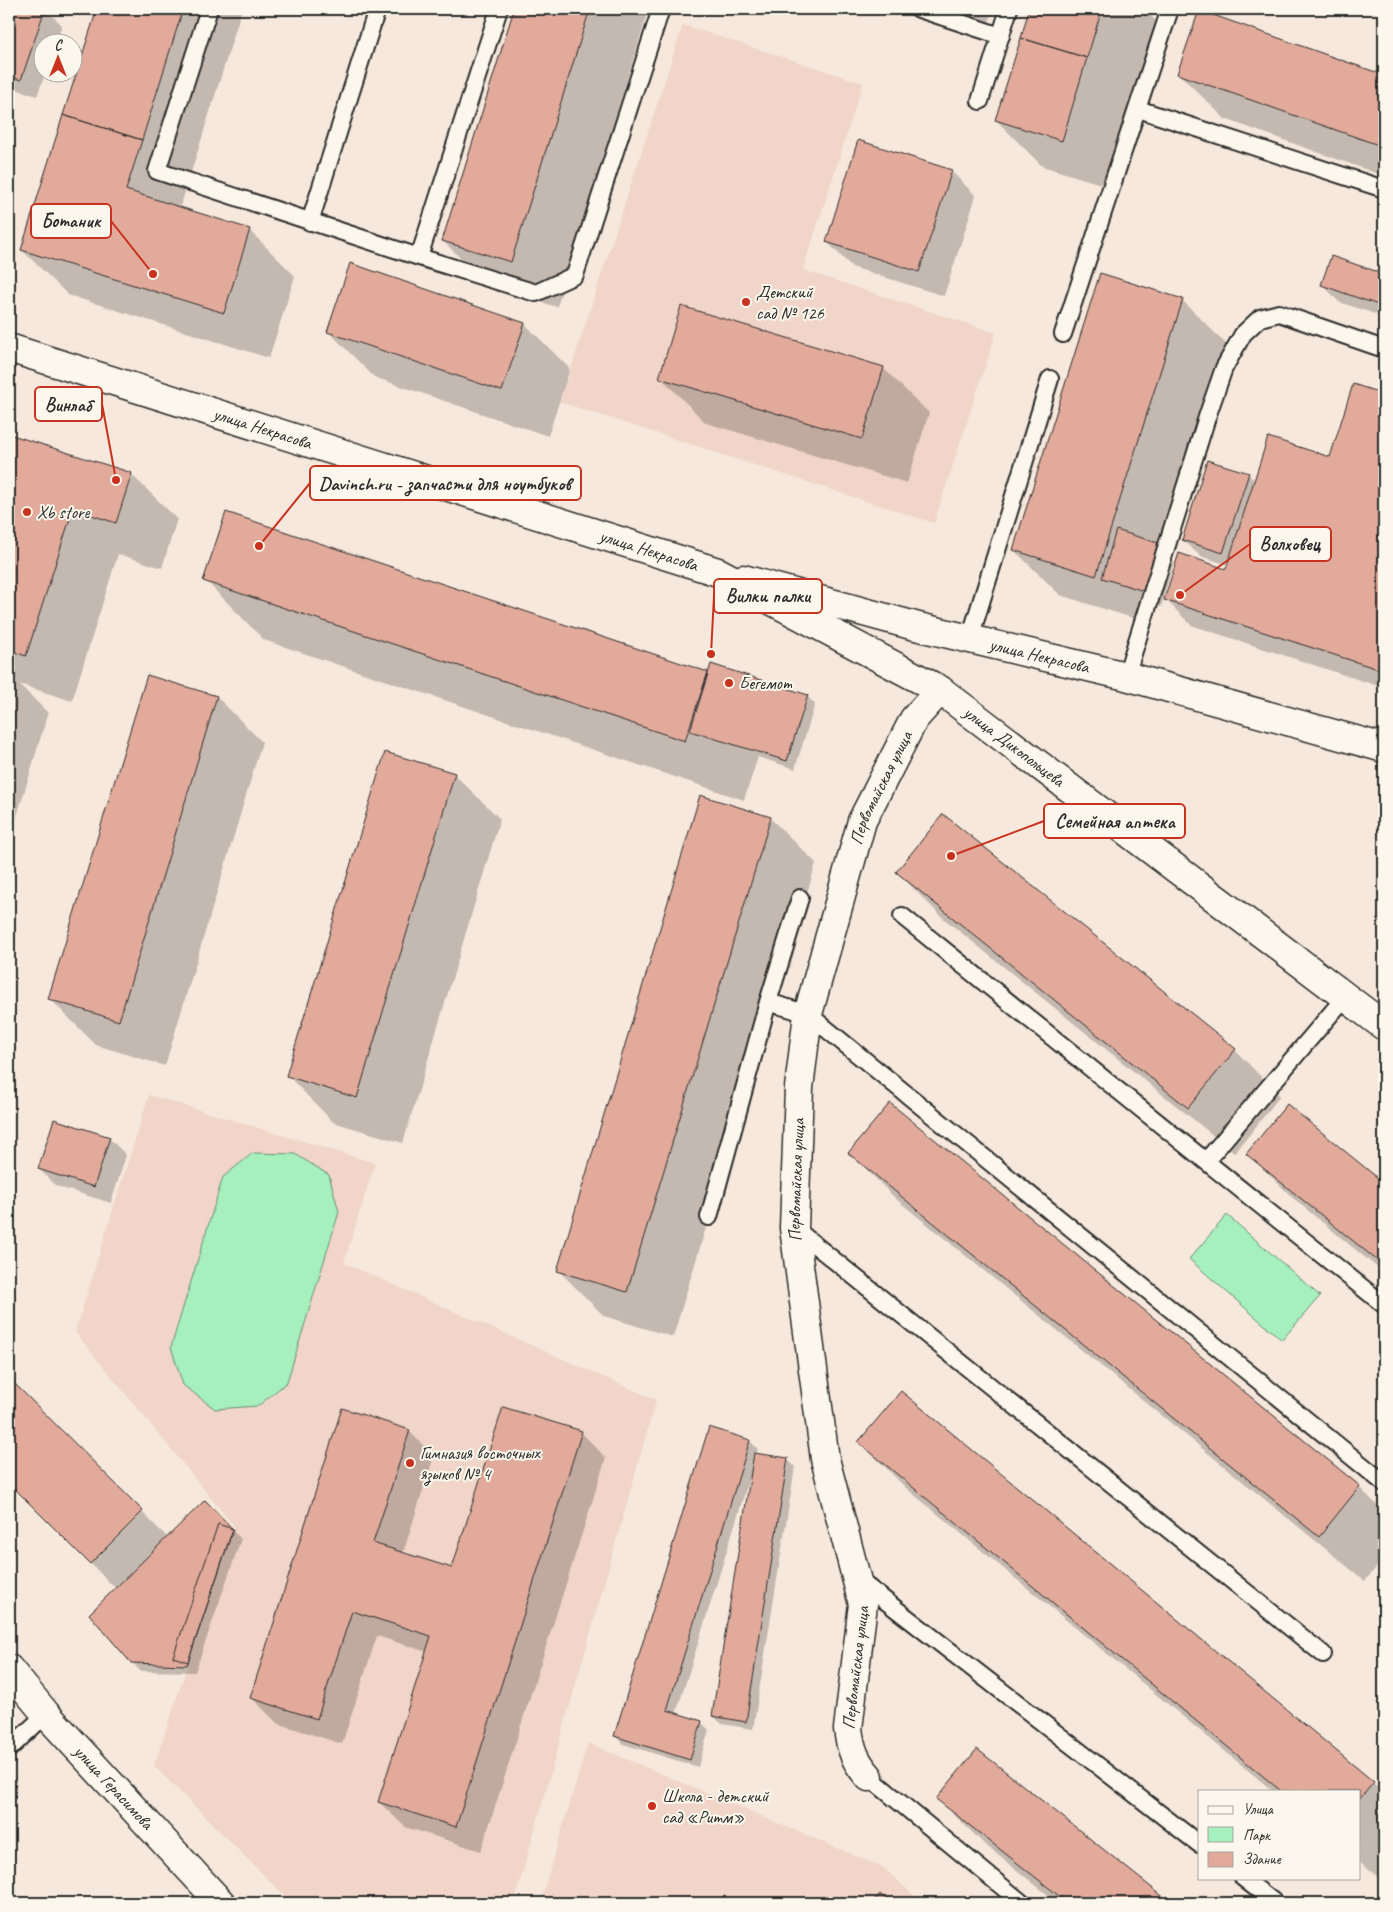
<svg xmlns="http://www.w3.org/2000/svg" width="1393" height="1912" viewBox="0 0 1393 1912" font-family="Caveat,sans-serif">
<style>
.built{fill:#f0d5c8}
.green{fill:#a6f0be;stroke:#688e74}
.shadow{fill:#0003}
.building{fill:#e2aa9b;stroke:#2b2b2b}
.lines{fill:none;stroke-linecap:round;stroke-linejoin:round}
.lane-casing{stroke:#2b2b2b;stroke-width:20}
.street-casing{stroke:#2b2b2b;stroke-width:31}
.secondary-casing{stroke:#2b2b2b;stroke-width:31}
.lane{stroke:#fbf7ec;stroke-width:16}
.street{stroke:#fbf7ec;stroke-width:28}
.secondary{stroke:#fbf7ec;stroke-width:28}
.poi-dot{fill:#c8321e;stroke:#fbf7ec;stroke-width:2}
.labels{text-anchor:middle;stroke-width:4;stroke-linejoin:round;paint-order:stroke}
.poi-label{font-size:18px;fill:#2b2b2b;stroke:#fbf7ec;text-anchor:start}
.street-label{font-size:18px;fill:#2b2b2b;stroke:#fbf7ec}
.leader{fill:none;stroke:#c8321e;stroke-width:2}
.callout-dot{fill:#c8321e;stroke:#fbf7ec;stroke-width:2}
.callout{fill:#fbf7ec;stroke:#c8321e;stroke-width:2}
.callout-label{font-size:19px;text-anchor:middle;font-weight:bold;fill:#2b2b2b}
</style>
<rect width="100%" height="100%" fill="#f6e8dc"/>
<filter id="ink" filterUnits="userSpaceOnUse"><feTurbulence type="fractalNoise" baseFrequency=".02" numOctaves="2"/><feDisplacementMap in="SourceGraphic" scale="10" xChannelSelector="R" yChannelSelector="G"/><feConvolveMatrix kernelMatrix="1 2 1 2 8 2 1 2 1" color-interpolation-filters="sRGB"/></filter>
<g filter="url(#ink)">
<path class="built" d="M683,25L863,83L803,270L996,333L934,523L560,402Z
M149,1095L375,1163L344,1263L656,1400L514,1903H292L154,1766L234,1526L75,1332Z
M588,1743L884,1868L922,1903H540Z"/>
<path class="green" d="M253,1153L295,1154L329,1175L339,1212L287,1382L258,1406L215,1409L183,1385L171,1347L223,1177Z
M1227,1215L1320,1296L1282,1340L1189,1259Z"/>
<path class="shadow" d="M13,9H45L62,25L56,42H42V72H46L37,96L9,87V20Z
M98,9H242L180,208L249,230L295,276L269,358L68,295L22,250Z
M515,9H649L557,307L489,286L443,241Z
M906,9H993L985,35Z
M1030,9H1144L1157,22L1107,186L1042,166L996,120Z
M1200,11L1384,76V176L1225,119L1179,74Z
M951,171L976,196L944,296L852,267L827,242Z
M9,215L12,218L9,226Z
M1332,257L1384,276V317L1339,302L1323,285Z
M351,264L525,324L570,369L548,436L374,377L328,331Z
M1182,300L1228,346L1164,551L1174,561L1161,607L1147,603L1142,621L1060,595L1014,550Z
M883,368L929,413L907,483L706,423L661,378Z
M1354,386L1384,395V688L1191,625L1166,600L1226,570L1228,565L1200,556L1183,540L1248,474L1255,481L1331,459Z
M9,435L131,474L177,519L162,568L118,554L72,701L19,684L48,713L9,843Z
M205,580L707,673L709,676L807,696L815,704L795,769L758,757L744,800L264,640Z
M217,697L262,742L165,1066L96,1045L50,999Z
M454,774L500,819L403,1143L333,1122L288,1076Z
M770,818L816,863L673,1337L604,1316L558,1270Z
M897,872L1235,1050L1280,1096L1235,1153L943,918Z
M890,1105L1359,1487L1384,1512V1558L1365,1581L896,1199L850,1153Z
M1287,1105L1384,1184V1273L1294,1199L1248,1154Z
M109,1138L126,1155L111,1203L56,1186L39,1169Z
M9,1380L168,1538L205,1502L241,1539L195,1672L140,1671L132,1662L116,1589L9,1482Z
M710,1429L750,1441L758,1449L756,1454L787,1459L795,1467L753,1729L722,1724L713,1716L752,1473H751L676,1714L701,1722L709,1730L698,1767L623,1744L615,1736Z
M409,1431L434,1456L403,1553L453,1569L581,1432L606,1458L481,1851L405,1827L379,1802L427,1652L377,1636L342,1744L277,1723L252,1698Z
M860,1442L1373,1783L1384,1794V1870L1378,1877L1359,1862V1791H1273L906,1488Z
M977,1751L1169,1903H1058L984,1844L938,1799Z"/>
<path class="building" d="M11,9H45L21,80L9,76V16Z
M97,9H183L142,140L63,115Z
M514,9H590L511,262L442,241Z
M1029,9H1102L1087,58L1021,38Z
M1199,10L1384,75V147L1177,74Z
M1021,38L1087,58L1062,141L995,120Z
M63,115L142,140L126,190L250,229L224,313L21,250Z
M858,140L952,170L919,272L826,242Z
M1331,256L1384,274V307L1321,285Z
M350,263L525,323L502,391L327,332Z
M1100,273L1183,299L1096,576L1013,550Z
M681,306L884,367L862,439L659,378Z
M1353,384L1384,394V671L1164,600L1179,553L1226,569L1268,437L1330,457Z
M9,434L132,473L116,523L73,509L26,656L9,650Z
M1207,460L1249,473L1223,553L1182,540Z
M226,512L708,672L685,741L203,581Z
M1116,530L1158,543L1144,591L1102,578Z
M711,664L808,695L787,761L690,731Z
M147,675L217,696L119,1021L48,999Z
M385,752L455,773L357,1098L286,1076Z
M700,795L771,817L627,1292L557,1271Z
M943,814L1236,1049L1188,1108L896,872Z
M890,1103L1360,1486L1319,1537L848,1153Z
M1287,1104L1384,1183V1266L1246,1154Z
M54,1119L110,1137L94,1187L38,1169Z
M9,1378L143,1511L90,1564L9,1483Z
M901,1391L1374,1782L1359,1800V1791H1281L858,1442Z
M503,1407L582,1431L456,1827L378,1802L431,1636L352,1611L317,1719L250,1698L342,1408L410,1430L373,1543L452,1568Z
M709,1427L750,1440L667,1710L702,1721L690,1760L614,1736Z
M754,1453L788,1458L746,1722L712,1716Z
M205,1500L233,1529L187,1665L131,1663L89,1614Z
M218,1524L233,1529L188,1662L173,1657Z
M977,1749L1171,1903H1068L936,1799Z
M880,1894L890,1903H872Z"/>
<g class="lines">
<defs>
<path id="lane" d="M209,9L157,171L419,257L536,293L575,275L661,9
M919,9L1001,36
M980,101L1009,9
M1138,109L1384,189
M310,222L377,9
M419,257L499,9
M1063,334L1170,9
M970,638L1050,379
M1126,676L1208,414L1224,368L1243,334L1260,318L1279,313L1384,349
M902,916L1384,1305
M768,1002L808,1014L1384,1483
M1206,1161L1346,996
M709,1217L768,1002L800,898
M794,1228L1323,1654
M856,1578L1199,1844
M9,1749L46,1714
M869,1777L1022,1903
M1243,1878L1275,1903"/>
<g id="street">
<path id="s1" d="M743,579L915,626L1126,676L1384,748"/>
<path id="s2" d="M9,1669L46,1714L221,1903"/>
<path id="s3" d="M869,1777C855,1761 851,1750 848,1729L863,1604L825,1459L794,1228L799,1088L808,1014L862,821L914,719L940,690"/>
</g>
<g id="secondary">
<path id="s4" d="M9,348L718,572L940,690L1384,1026"/>
</g>
</defs>
<use href="#lane" class="lane-casing"/>
<use href="#street" class="street-casing"/>
<use href="#secondary" class="secondary-casing"/>
<use href="#lane" class="lane"/>
<use href="#street" class="street"/>
<use href="#secondary" class="secondary"/>
</g>
</g>
<g class="poi-dot">
<circle cx="746" cy="302" r="5"/>
<circle cx="27" cy="512" r="5"/>
<circle cx="729" cy="683" r="5"/>
<circle cx="410" cy="1463" r="5"/>
<circle cx="652" cy="1806" r="5"/>
</g>
<g class="labels">
<g class="poi-label">
<text x="756" y="298">Детский<tspan x="756" dy="21">сад № 126</tspan></text>
<text x="37" y="518">Xb store</text>
<text x="739" y="689">Бегемот</text>
<text x="420" y="1459">Гимназия восточных<tspan x="420" dy="21">языков № 4</tspan></text>
<text x="662" y="1802">Школа - детский<tspan x="662" dy="21">сад «Ритм»</tspan></text>
</g>
<g class="street-label">
<text dy="6" stroke="none"><textPath href="#s4" startOffset="266">улица Некрасова</textPath></text>
<text dy="6" stroke="none"><textPath href="#s4" startOffset="671">улица Некрасова</textPath></text>
<text dy="6" stroke="none"><textPath href="#s1" startOffset="306">улица Некрасова</textPath></text>
<text dy="6" stroke="none"><textPath href="#s4" startOffset="1088">улица Дикопольцева</textPath></text>
<text dy="6" stroke="none"><textPath href="#s3" startOffset="1015">Первомайская улица</textPath></text>
<text dy="6" stroke="none"><textPath href="#s3" startOffset="610">Первомайская улица</textPath></text>
<text dy="6" stroke="none"><textPath href="#s3" startOffset="115">Первомайская улица</textPath></text>
<text dy="6" stroke="none"><textPath href="#s2" startOffset="158">улица Герасимова</textPath></text>
</g>
</g>
<path class="leader" d="M153 274L111 221M116 480L102 404M259 546L310 483M1180 595L1250 544M711 654L714 596M951 856L1044 821"/>
<g class="callout-dot">
<circle cx="153" cy="274" r="5"/>
<circle cx="116" cy="480" r="5"/>
<circle cx="259" cy="546" r="5"/>
<circle cx="1180" cy="595" r="5"/>
<circle cx="711" cy="654" r="5"/>
<circle cx="951" cy="856" r="5"/>
</g>
<g class="callout">
<rect x="31" y="204" width="80" height="34" rx="5"/>
<rect x="35" y="387" width="67" height="34" rx="5"/>
<rect x="310" y="466" width="271" height="34" rx="5"/>
<rect x="1250" y="527" width="81" height="34" rx="5"/>
<rect x="714" y="579" width="108" height="34" rx="5"/>
<rect x="1044" y="804" width="141" height="34" rx="5"/>
</g>
<g class="callout-label">
<text x="71" y="227">Ботаник</text>
<text x="68" y="411">Винлаб</text>
<text x="445" y="490">Davinch.ru - запчасти для ноутбуков</text>
<text x="1290" y="550">Волховец</text>
<text x="768" y="602">Вилки палки</text>
<text x="1115" y="828">Семейная аптека</text>
</g>
<rect width="1393" height="1912" fill="none" stroke="#fbf7ec" stroke-width="30"/>
<rect x="15" y="15" width="1363" height="1882" fill="none" stroke="#2b2b2b" stroke-width="2" filter="url(#ink)"/>
<rect x="1198" y="1790" width="162" height="90" fill="#fbf7ec" stroke="#a8a59f"/>
<rect x="1208" y="1806" width="25" height="8" fill="#fbf7ec" stroke="#a8a59f"/>
<text x="1243" y="1814" font-size="15" fill="#2b2b2b">Улица</text>
<rect x="1208" y="1827" width="25" height="15" fill="#a6f0be" stroke="#a8a59f"/>
<text x="1243" y="1840" font-size="15" fill="#2b2b2b">Парк</text>
<rect x="1208" y="1852" width="25" height="15" fill="#e2aa9b" stroke="#a8a59f"/>
<text x="1243" y="1864" font-size="15" fill="#2b2b2b">Здание</text>
<g transform="translate(58 58)"><circle r="24" fill="#fbf7ec" stroke="#a8a59f"/>
<path d="M0-4L9 19L0 12L-9 19Z" fill="#c8321e"/>
<text y="-8" font-size="14" font-weight="bold" text-anchor="middle" fill="#2b2b2b">С</text>
</g>
</svg>
